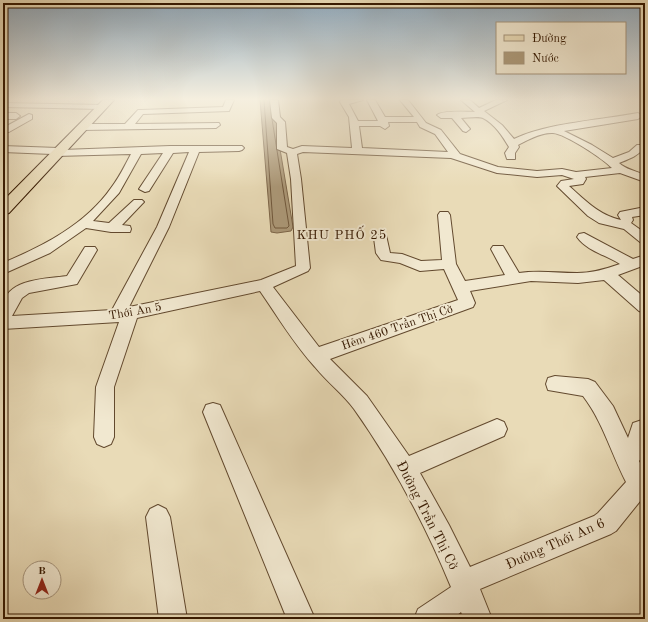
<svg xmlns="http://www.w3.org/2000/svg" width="648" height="622" viewBox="0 0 648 622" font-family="'Old Standard TT',serif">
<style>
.water{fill:#ac9979;stroke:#7c6549}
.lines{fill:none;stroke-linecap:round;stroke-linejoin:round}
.shore{stroke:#70583c;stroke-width:1}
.minor-casing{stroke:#62492e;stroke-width:2}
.major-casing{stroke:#351800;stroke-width:2}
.minor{fill:#f1e8d0;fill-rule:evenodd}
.major{fill:#e9dbb7;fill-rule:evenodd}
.labels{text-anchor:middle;stroke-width:4;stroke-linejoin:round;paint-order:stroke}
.street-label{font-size:12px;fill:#351800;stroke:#f1e8d0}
.neighbourhood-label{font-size:13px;letter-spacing:1px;fill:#351800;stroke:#f1e8d0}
.near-street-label{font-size:14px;fill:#351800;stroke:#f1e8d0}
</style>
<rect width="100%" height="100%" fill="#e9dbb7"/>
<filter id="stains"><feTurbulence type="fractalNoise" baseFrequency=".005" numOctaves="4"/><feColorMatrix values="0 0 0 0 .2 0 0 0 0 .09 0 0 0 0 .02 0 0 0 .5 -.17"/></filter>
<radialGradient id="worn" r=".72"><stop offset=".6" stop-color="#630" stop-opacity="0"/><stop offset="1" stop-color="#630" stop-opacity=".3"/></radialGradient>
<path class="water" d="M260,100H274L278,137L293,227L291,231L277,233L271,232Z"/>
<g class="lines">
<path class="shore" d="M264,100L273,224L275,228H287L289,226L272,119"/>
<defs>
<path id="minor" d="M226,100H234L229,111L143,114L135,124L219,123L220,125L216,128L82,130L78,127L82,124H125L138,110H141L223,107Z
M270,100H278L280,117L285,122L287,147L293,149L302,146L352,148L349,117L340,102L341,100H363L349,104L358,121H378L367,100H375L385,117H414L400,100H408L426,123L441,130L460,154L498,167L537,171L562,169L576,172L612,168C603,159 566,134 553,133C542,132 527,140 518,145L519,147L515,153V159H507L505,153L509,147C503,137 495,124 483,118C478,116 467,118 461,118L470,129L466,132L463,131L452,118H441L437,115C443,110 466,112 475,112L461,100H470L479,108L496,100H507L484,111L502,125L514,139C547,123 601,120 638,113L642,116L638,119L564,131L592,145L613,158L629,152L637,145H643L645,147C638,156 629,159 619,163C625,169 636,171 645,175V182L620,173L585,177L586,179L583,184L569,186C586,201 599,215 621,220L618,215L620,212L645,207V215L632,217L633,220L631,223L645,233V243L640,242L624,229L599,223L588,216L557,186L561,181L574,179L562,175L537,177L497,173L451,158L303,152L297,154L301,179L310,268L308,271L273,287L319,347L458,300L444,269L420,271L400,263L381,260L376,253L374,238L376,235H386L390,253L402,254L421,261L442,260L438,215L440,212H448L450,215L456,264L465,281L505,275L491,249L493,246H503L519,273C538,270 558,273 577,273C592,273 606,269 620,264C606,255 587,251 577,237L579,234L584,233L633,259L645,255V265L618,275L645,298V313L639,311L604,280L578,283L531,281L470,291L475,303L473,307L330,359L367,396L409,456L497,419L504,422L507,429L504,436L420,473L449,525L470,567L594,516L598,513L626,482C611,453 603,422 583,396L548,390L546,384L548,378L555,376L588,379L595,382L613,406L628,438L633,423L645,419V454L639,461L645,472V495L616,531L611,534L480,589L492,619H464L461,612L452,619H414L418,609L451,587C425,524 393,464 354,409C343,394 327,382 315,367C294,344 278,317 260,291L137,318L114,387V437L111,444L104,447L97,444L94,437L96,387L119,322L3,329C3,322 1,312 3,304C9,278 47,279 67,276L85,247H95L97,250L77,284L29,293L22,298L12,316L112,310L157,227L189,152L173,153L149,191L145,192L139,189L163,153L141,154L119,193L93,221L109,223L134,200H142L144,202L142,204L122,225L130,226L131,229L130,232H111L86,228L50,253L3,274V263C43,246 85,225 111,188C119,178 125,165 131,154L56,156L52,154L3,152V146L58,148L62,150L170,146H242L244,148L242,150L239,151L199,152L169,227L129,307L261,280L296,266L291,179L287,153L277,149V123L272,118ZM388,122H417L420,127L435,134L448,152L362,148L359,126H380L385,129L389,126Z
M3,103L103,105L107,107L103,109L4,107Z
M3,113H16L20,116L16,119H3Z
M29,114L32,115V119L9,132H3V128Z
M213,403L220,405L315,619H287L203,412L206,405Z
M158,505L166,509L170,517L187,619H159L146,517L150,509Z"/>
<path id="major" d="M103,100H114L9,213L3,215V201Z"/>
</defs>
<use href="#minor" class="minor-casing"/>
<use href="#major" class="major-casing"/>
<use href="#minor" class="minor"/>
<use href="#major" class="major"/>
</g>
<linearGradient id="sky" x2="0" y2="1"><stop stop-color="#90a9bc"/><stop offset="0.53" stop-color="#f5efdf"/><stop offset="1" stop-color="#f5efdf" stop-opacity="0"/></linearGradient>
<rect width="648" height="187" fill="url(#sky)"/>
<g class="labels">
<g class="street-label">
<text transform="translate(135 311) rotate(-10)" y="4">Thới An 5</text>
<text transform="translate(397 327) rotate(-19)" y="4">Hẻm 460 Trần Thị Cờ</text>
</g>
<g class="neighbourhood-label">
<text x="342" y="239">KHU PHỐ 25</text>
</g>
<g class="near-street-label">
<text transform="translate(428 515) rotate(63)" y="5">Đường Trần Thị Cờ</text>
<text transform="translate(555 543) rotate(-24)" y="5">Đường Thới An 6</text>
</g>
</g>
<rect width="648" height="622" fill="none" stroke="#e9dbb7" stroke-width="16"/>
<rect x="4" y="4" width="640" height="614" fill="none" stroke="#351800" stroke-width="2"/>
<rect x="8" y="8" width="632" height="606" fill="none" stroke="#351800"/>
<rect x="496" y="22" width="130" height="52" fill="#f1e8d0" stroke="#a6957d"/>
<rect x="504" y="35" width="20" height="6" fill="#e9dbb7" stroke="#a6957d"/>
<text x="532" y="42" font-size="12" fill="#351800">Đường</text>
<rect x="504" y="52" width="20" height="12" fill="#ac9979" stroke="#a6957d"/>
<text x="532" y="62" font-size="12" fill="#351800">Nước</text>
<g transform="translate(42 580)"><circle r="19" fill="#f1e8d0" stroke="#a6957d"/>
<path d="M0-3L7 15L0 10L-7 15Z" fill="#8f2418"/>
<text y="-6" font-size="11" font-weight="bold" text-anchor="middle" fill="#351800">B</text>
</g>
<rect width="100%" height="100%" filter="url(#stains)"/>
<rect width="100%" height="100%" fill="url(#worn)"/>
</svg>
